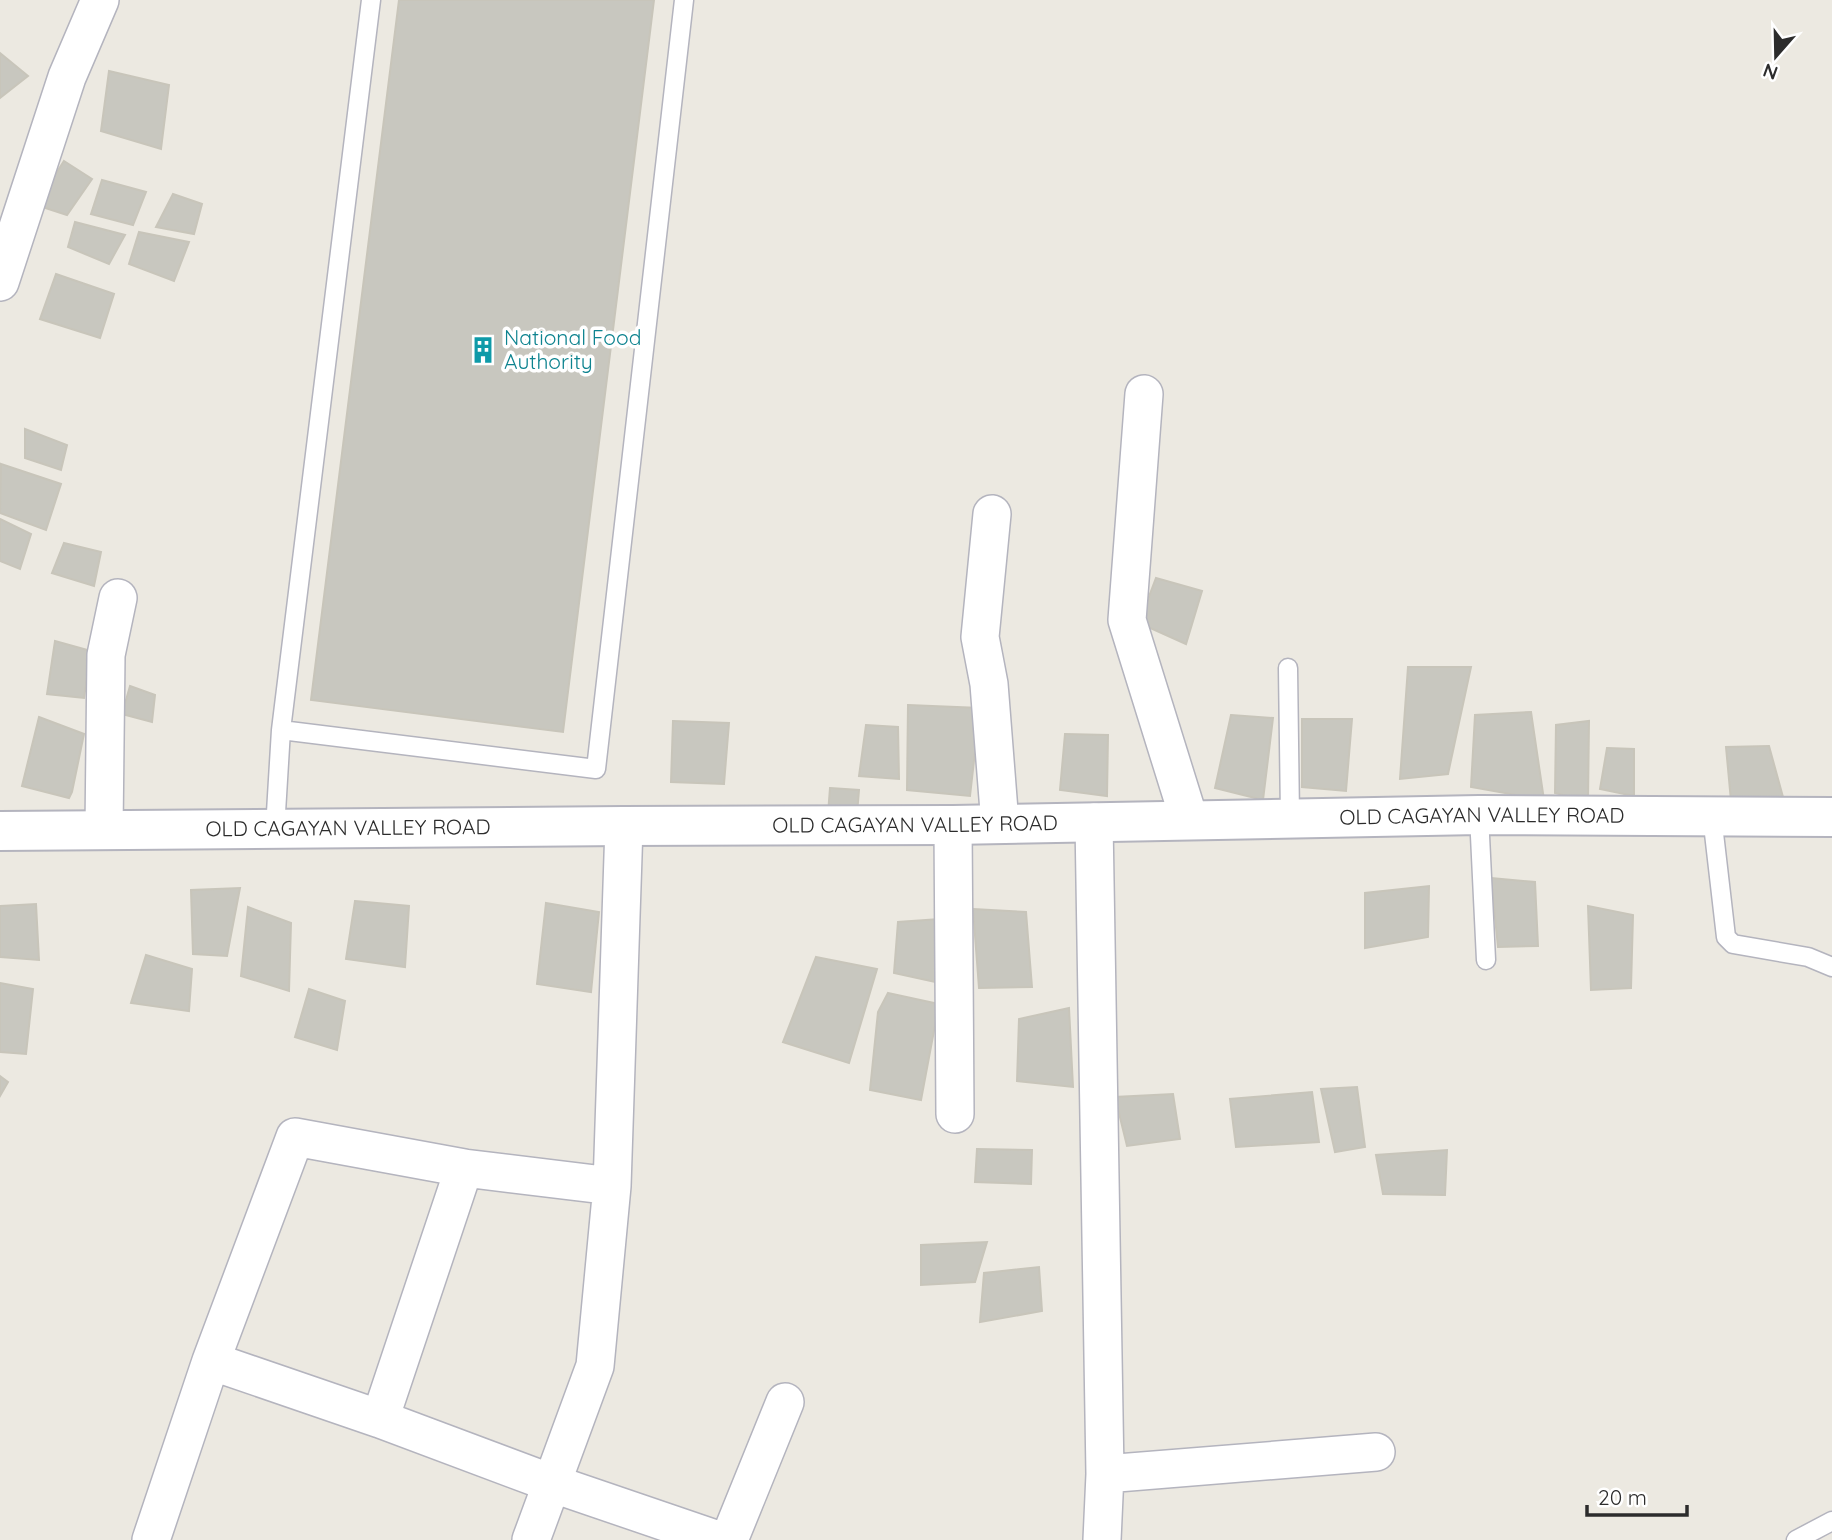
<svg xmlns="http://www.w3.org/2000/svg" width="1832" height="1540" viewBox="0 0 1832 1540" font-family="Quicksand,sans-serif">
<style>
.building{fill:#c8c7bf;stroke:#c8c5ba;stroke-width:2}
.lines{fill:none;stroke-linecap:round;stroke-linejoin:round}
.service-casing{stroke:#b4b4be;stroke-width:21}
.minor-casing{stroke:#b4b4be;stroke-width:40}
.secondary-casing{stroke:#b4b4be;stroke-width:42}
.service{stroke:#fff;stroke-width:18}
.minor{stroke:#fff;stroke-width:37}
.secondary{stroke:#fff;stroke-width:38}
.labels{text-anchor:middle;stroke-width:7;stroke-linejoin:round;paint-order:stroke}
.culture-label{font-size:21px;fill:#0d838f;stroke:#fff;text-anchor:start}
.street-label{font-size:21px;fill:#2c2c2c;stroke:#fff}
</style>
<rect width="100%" height="100%" fill="#ece9e1"/>
<path class="building" d="M399,0H654L563,732L311,700Z
M0,53L28,76L0,98Z
M109,71L169,85L161,149L101,131Z
M64,161L92,179L67,215L36,205Z
M102,180L146,192L133,225L91,214Z
M173,194L202,204L194,234L156,227Z
M75,222L125,235L109,264L68,247Z
M139,232L189,242L174,281L129,264Z
M56,274L114,294L100,338L40,319Z
M25,429L67,445L61,470L25,458Z
M1,464L61,484L46,530L0,513Z
M0,519L31,534L20,569L0,561Z
M64,543L101,552L94,586L52,573Z
M1156,578L1202,591L1186,644L1139,623Z
M55,641L91,651L84,698L47,694Z
M1408,667H1471L1448,774L1400,779Z
M130,686L155,695L152,722L122,714Z
M908,705L980,708L970,796L907,790Z
M1531,712L1544,800L1471,787L1475,715Z
M1231,715L1273,718L1263,800L1215,788Z
M39,717L84,734L72,792L69,798L22,786Z
M1302,719H1352L1346,791L1302,787Z
M673,721L729,723L724,784L671,782Z
M1589,721L1588,801L1555,793L1556,725Z
M866,725L898,727L899,779L859,776Z
M1065,734L1108,735L1107,796L1060,790Z
M1769,746L1783,797L1731,801L1726,747Z
M1607,748L1634,749V796L1600,789Z
M830,788L859,790L857,814H828Z
M1491,878L1535,882L1538,946L1498,947Z
M1429,886L1428,937L1365,948V893Z
M240,888L227,956L193,954L191,890Z
M355,901L409,906L405,967L346,959Z
M546,903L599,912L591,992L537,984Z
M36,904L39,960L0,957V906Z
M1588,906L1633,915L1631,988L1591,990Z
M248,907L291,923L289,991L241,976Z
M973,909L1026,912L1032,987L979,988Z
M939,919L940,983L894,973L898,922Z
M146,955L192,969L189,1011L131,1003Z
M816,957L877,969L849,1063L783,1042Z
M0,983L33,989L26,1054L0,1052Z
M309,989L345,1001L337,1050L295,1037Z
M888,993L939,1004L921,1100L870,1090L878,1012Z
M1069,1008L1073,1087L1017,1081L1019,1019Z
M0,1076L8,1082L0,1096Z
M1357,1087L1365,1147L1335,1152L1321,1089Z
M1312,1092L1319,1142L1236,1147L1230,1099Z
M1173,1094L1180,1139L1127,1146L1115,1097Z
M977,1149L1032,1150L1031,1184L975,1182Z
M1447,1150L1445,1195L1383,1194L1376,1155Z
M987,1242L975,1282L921,1285V1245Z
M1039,1267L1042,1311L980,1322L984,1273Z"/>
<g class="lines">
<defs>
<path id="service" d="M1288,668L1290,817
M281,730L596,769L684,0
M1479,815L1486,960
M1712,816L1726,937L1733,944L1808,957L1832,967
M275,829L281,730L371,0
M1796,1540L1832,1521"/>
<path id="minor" d="M0,282L67,77L100,0
M1144,394L1127,620L1189,819
M992,514L980,637L989,684L1000,824
M1094,822L1105,1474L1102,1540
M953,825L955,1114
M104,830L106,655L118,598
M464,1168L612,1186
M211,1361L380,1419L551,1483L718,1540
M1105,1474L1376,1452
M151,1540L211,1361L295,1137L464,1168L380,1419
M531,1540L595,1366L612,1186L624,826
M729,1540L785,1402"/>
<g id="secondary">
<path id="s1" d="M0,831L624,826L953,825L1479,815L1832,817"/>
</g>
</defs>
<use href="#service" class="service-casing"/>
<use href="#minor" class="minor-casing"/>
<use href="#secondary" class="secondary-casing"/>
<use href="#service" class="service"/>
<use href="#minor" class="minor"/>
<use href="#secondary" class="secondary"/>
</g>
<defs>
<symbol id="building-bare" viewBox="-9 -9 18 18"><path d="M-4-6H4V6H1V3H-1V6H-4ZM-2.5-4.3h1.7v1.8h-1.7ZM.8-4.3h1.7v1.8H.8ZM-2.5-1h1.7V.8h-1.7ZM.8-1h1.7V.8H.8Z" fill="#0f9aa8" stroke="#fff" stroke-width="2.5" paint-order="stroke"/></symbol>
</defs>
<g fill-rule="evenodd">
<use href="#building-bare" x="464" y="331" width="38" height="38"/>
</g>
<g class="labels">
<g class="culture-label">
<text x="504" y="345">National Food<tspan x="504" dy="24">Authority</tspan></text>
</g>
<g class="street-label">
<text dy="7" stroke="none"><textPath href="#s1" startOffset="1482">OLD CAGAYAN VALLEY ROAD</textPath></text>
<text dy="7" stroke="none"><textPath href="#s1" startOffset="915">OLD CAGAYAN VALLEY ROAD</textPath></text>
<text dy="7" stroke="none"><textPath href="#s1" startOffset="348">OLD CAGAYAN VALLEY ROAD</textPath></text>
</g>
</g>
<g transform="translate(1776 56) rotate(200)" stroke="#ffffff" stroke-width="5" paint-order="stroke">
<path d="M0-5L12 26L0 18L-12 26Z" fill="#2c2c2c"/>
<text y="-10" font-size="19" font-weight="bold" text-anchor="middle" fill="#2c2c2c">N</text>
</g>
<path d="M1587 1505v10h100v-10" fill="none" stroke="#2c2c2c" stroke-width="3.5"/>
<text x="1598" y="1505" font-size="21" fill="#2c2c2c" stroke="#ffffff" stroke-width="5" paint-order="stroke">20 m</text>
</svg>
